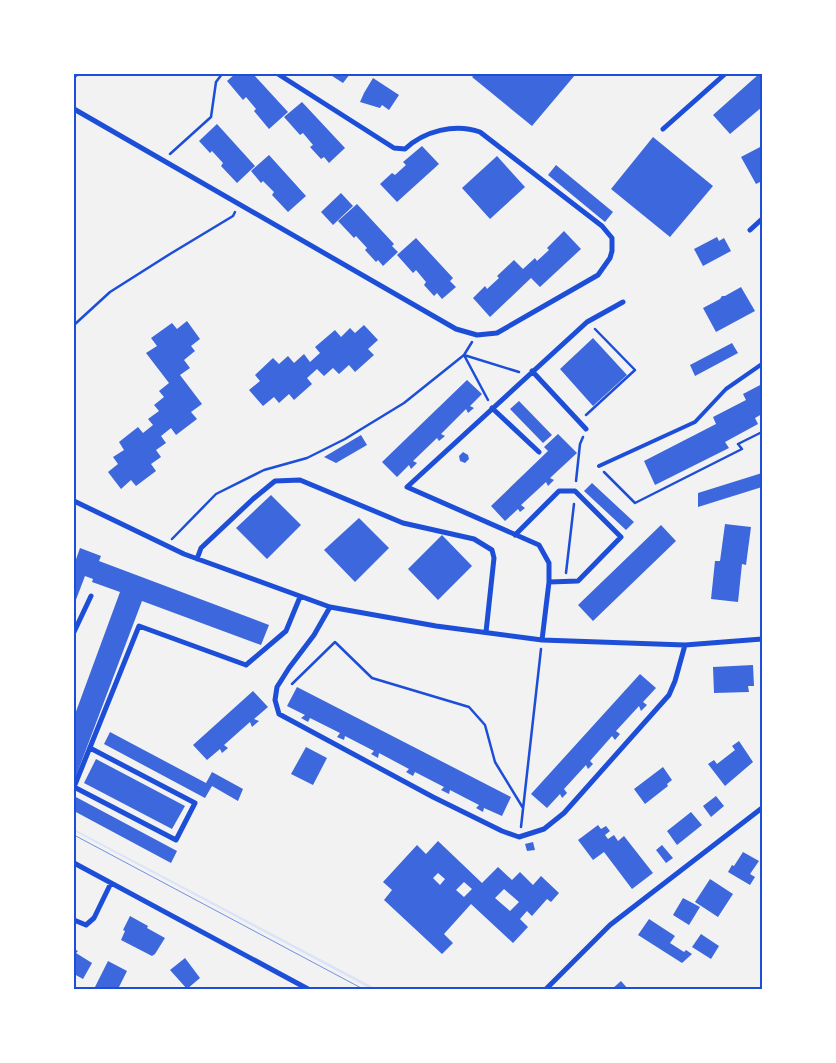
<svg xmlns="http://www.w3.org/2000/svg" width="836" height="1063" viewBox="0 0 836 1063" font-family="Raleway,sans-serif">
<style>
.green{fill:#dbe4f7}
.building{fill:#3d67dc;fill-rule:evenodd}
.lines{fill:none;stroke-linecap:round;stroke-linejoin:round}
.path{stroke:#1d4ed8;stroke-width:2.5}
.service{stroke:#1d4ed8;stroke-width:4}
.minor{stroke:#1d4ed8;stroke-width:5}
.tram{stroke:#7290e2;stroke-width:1}
.neatline{fill:none;stroke:#1d4ed8;stroke-width:2}
</style>
<rect width="100%" height="100%" fill="#f2f2f2"/>
<path class="green" d="M74,829L377,989H371L74,831Z"/>
<path class="building" d="M235,74H253L288,112L269,129L254,111L256,109L246,97L243,100L227,81Z
M329,74H350L343,83Z
M475,74H574L575,75L532,126L472,77Z
M759,74H762V107L730,134L713,115Z
M373,78L399,95L389,110L382,105L380,108L360,102L364,93Z
M302,102L345,148L329,163L324,157L321,159L310,147L313,145L303,133L300,135L284,117Z
M217,124L255,166L237,183L221,166L223,163L212,151L210,153L199,141Z
M653,137L713,186L670,237L611,189Z
M422,146L439,164L397,202L380,184L392,173L395,175L406,165L403,162Z
M762,146V181L756,184L741,157Z
M269,155L306,196L288,212L272,195L274,192L263,181L261,183L251,171Z
M497,156L525,187L490,219L462,188Z
M556,165L613,212L605,222L548,175Z
M341,193L353,206L333,225L321,212Z
M357,204L394,244L392,246L398,252L383,266L378,260L376,262L365,250L367,248L356,236L354,238L338,221Z
M564,231L581,249L540,287L531,278L490,317L473,298L485,286L487,289L499,278L497,276L514,260L523,269L535,258L537,261L549,250L547,248Z
M717,237L719,241L724,238L731,251L703,266L694,249Z
M416,238L453,278L450,281L456,287L442,299L437,293L434,296L424,285L426,282L416,270L413,273L397,255Z
M741,287L755,311L716,332L703,308L720,299L722,296H725Z
M187,321L200,339L191,346L195,351L184,360L190,368L180,375L202,404L191,412L197,419L176,435L171,428L161,436L166,443L156,450L161,457L151,464L156,471L136,486L131,480L121,489L108,472L118,464L113,457L124,450L119,442L138,427L143,433L153,425L148,419L159,411L154,405L164,397L159,391L169,383L146,353L157,346L151,338L172,323L177,329Z
M364,325L378,340L368,349L374,355L355,372L349,365L339,374L333,368L324,376L317,369L307,378L312,384L294,400L289,394L279,403L274,397L263,406L249,390L260,381L255,375L273,358L279,364L288,356L294,363L304,354L310,362L320,353L315,347L335,330L341,337L350,328L355,333Z
M593,338L627,375L593,406L560,369Z
M732,343L738,353L695,376L690,365Z
M467,380L482,394L470,406L474,408L468,413L466,409L441,434L445,436L439,441L437,438L413,461L417,463L411,469L409,465L397,477L382,462Z
M762,384V414L755,418L758,424L725,442L729,448L655,485L644,461L716,424L713,417L746,400L743,394Z
M519,401L552,435L543,443L510,409Z
M558,434L577,453L550,478L554,480L548,486L546,482L521,505L525,508L520,512L518,509L505,521L491,506L548,451L544,447Z
M361,435L367,445L336,463L324,457Z
M463,452L468,455L469,459L465,463L460,461L459,456Z
M762,473V487L698,507V493Z
M592,483L634,522L626,530L584,491Z
M271,495L301,525L267,559L236,528Z
M359,518L389,548L355,582L324,550Z
M725,524L751,527L746,565L742,564L738,602L711,599L715,561H720Z
M661,525L676,541L593,621L578,605Z
M442,535L472,566L438,600L408,569Z
M80,548L101,556L99,561L269,625L261,645L142,601L76,776L74,775V717L120,592L92,582L93,579L85,576L74,605V565Z
M753,665L754,686H748L749,692L714,693L713,667Z
M640,674L656,688L643,702L647,705L641,711L639,706L616,731L620,734L615,740L612,736L590,761L593,764L588,769L586,765L564,789L567,793L562,798L560,794L547,808L531,794Z
M297,687L511,797L502,816L484,808L483,812L476,808L479,805L450,790L449,794L441,790L444,787L415,772L413,776L406,772L409,769L379,753L378,758L371,754L374,751L345,736L344,740L337,737L340,733L310,718L308,722L301,718L305,715L287,706Z
M253,691L268,707L254,719L259,721L252,727L250,722L224,745L228,748L222,753L220,749L207,760L193,745Z
M110,732L206,783L212,772L243,789L238,801L212,786L205,798L104,744Z
M739,741L753,762L725,786L708,764L714,760L717,764L735,750L732,746Z
M306,747L327,758L313,785L291,774Z
M96,759L185,806L172,829L84,783Z
M663,767L672,780L667,784L668,786L645,804L634,789Z
M74,796L177,851L171,863L74,811Z
M716,796L724,806L711,817L703,806Z
M691,812L702,825L677,845L667,831Z
M598,825L601,829L606,826L610,831L605,835L608,839L614,835L618,841L624,836L653,873L632,889L604,852L593,860L578,840Z
M438,841L482,883L498,867L512,880L520,872L533,885L541,876L559,893L551,902L547,899L532,916L527,911L520,919L528,927L513,943L471,904L444,934L453,943L442,954L384,900L392,890L383,882L417,845L426,854ZM438,873L445,879L440,885L433,878ZM464,882L472,889L464,897L456,890ZM504,889L519,902L510,911L495,898Z
M533,842L535,850L527,851L525,844Z
M662,845L673,858L666,863L656,850Z
M743,852L759,861L750,874L755,877L750,885L728,872L732,865L734,866Z
M710,879L733,894L718,917L695,902Z
M683,898L700,907L689,925L673,915Z
M130,916L148,926L147,928L165,938L155,954L152,956L121,940L125,931L123,930Z
M649,919L675,936L670,943L684,952L686,950L692,954L682,963L638,935Z
M701,934L719,946L711,959L692,947Z
M74,949L78,951L76,953L92,963L83,979L74,974Z
M185,958L200,978L187,989L170,970Z
M108,961L127,971L118,989H99L95,987Z
M621,981L628,989H612Z"/>
<g class="lines">
<path class="path" d="M170,154L211,117L216,82L222,74
M74,325L110,292L170,254L233,216L235,212
M488,400L464,355L519,372
M586,415L635,370L595,329
M604,472L635,503L742,449L738,444L762,432
M576,481L580,444L583,437
M172,539L216,494L264,470L307,458L345,439L404,403L464,355L472,342
M566,573L574,504
M292,684L335,642L372,678L469,707L485,725L495,762L523,808
M521,827L541,649"/>
<path class="service" d="M599,466L695,422L726,389L762,364"/>
<path class="minor" d="M74,76L76,74
M74,109L456,329L477,335L497,333L598,275L610,258L612,251V238L602,226L480,132C455,123 424,131 405,149L394,148L278,74
M663,129L725,74
M750,230L762,219
M532,371L586,429
M492,408L539,452
M74,501L184,554L330,607L436,626L542,640L685,645L762,639
M515,535L559,491H575L621,537L578,581L549,582
M197,559L201,548L253,499L275,481L300,480L403,523L474,539L492,550L494,558L486,632
M330,607L314,635L289,668L277,687L275,700L279,714L433,797L502,831L519,837L544,829L564,813L669,695L675,681L685,645
M74,632L91,596
M542,640L549,582V563L539,545L407,487L587,322L623,302
M74,787L139,626L246,665L286,631L300,597
M74,787L176,840L195,803L90,748
M74,863L308,989
M74,920L86,925L94,918L111,883
M546,989L610,925L762,808"/>
<path class="tram" d="M74,835L363,989"/>
</g>
<rect width="836" height="1063" fill="none" stroke="#ffffff" stroke-width="150"/>
<rect x="75" y="75" width="686" height="913" class="neatline"/>
</svg>
